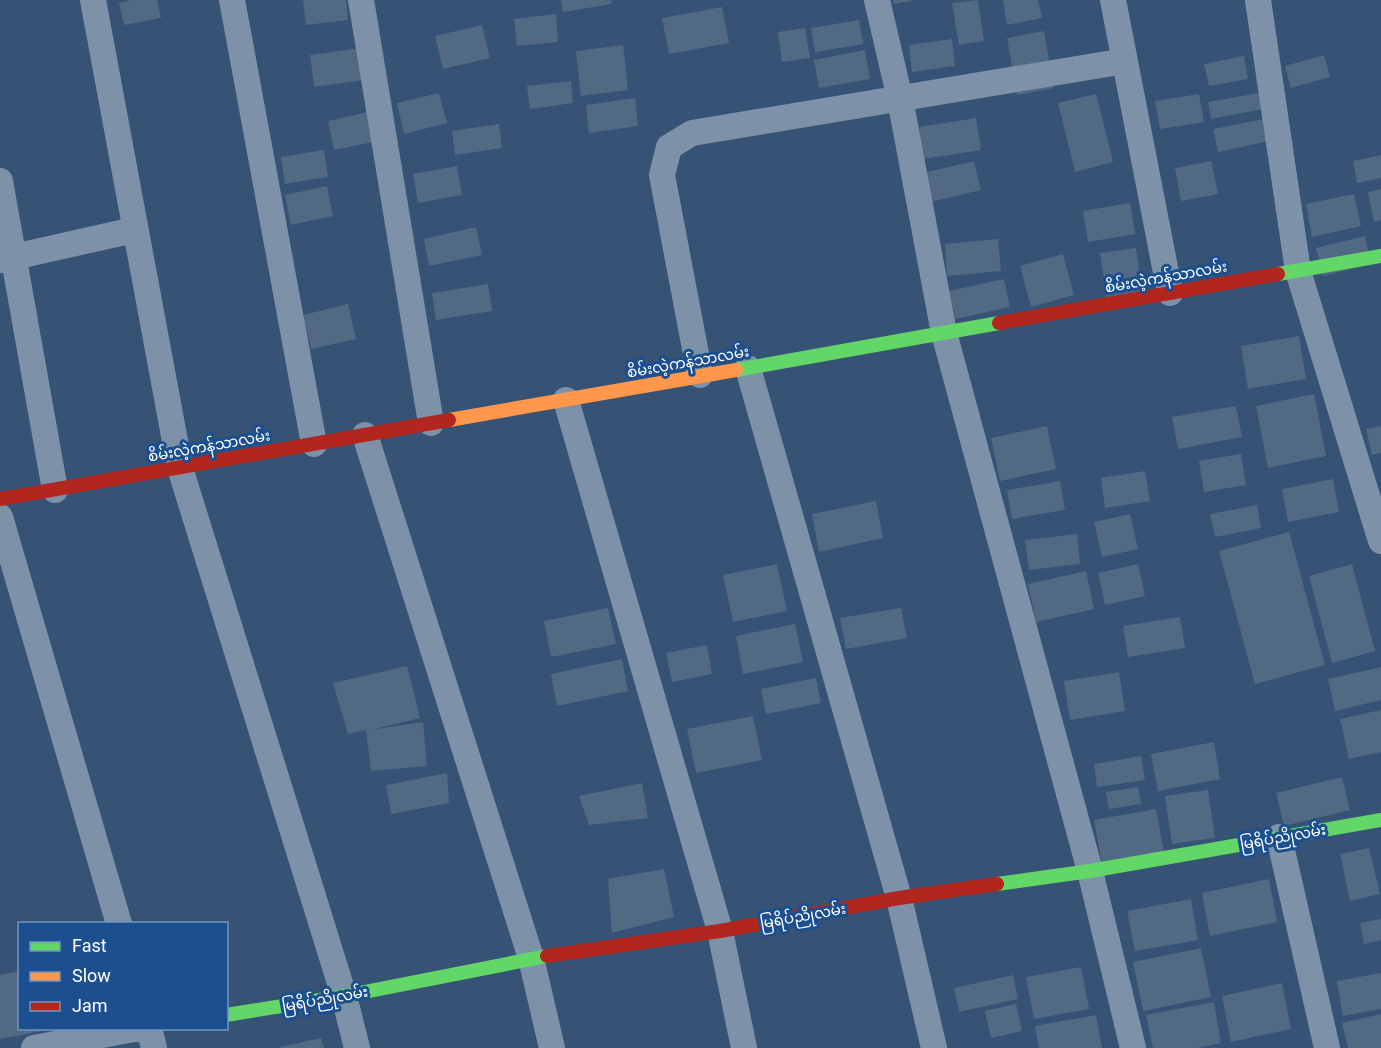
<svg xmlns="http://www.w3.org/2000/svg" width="1381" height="1048" viewBox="0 0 1381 1048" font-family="Roboto,'Noto Sans Myanmar',sans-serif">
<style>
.building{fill:#526984}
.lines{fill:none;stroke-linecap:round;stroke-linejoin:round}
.street{stroke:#7d92a8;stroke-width:26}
.fast{stroke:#63d668;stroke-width:14}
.slow{stroke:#ff974d;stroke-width:14}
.jam{stroke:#b3261e;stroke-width:14}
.labels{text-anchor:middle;stroke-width:6;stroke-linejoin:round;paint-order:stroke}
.street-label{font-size:15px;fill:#fff;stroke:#1b4f8f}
</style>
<rect width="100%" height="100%" fill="#365274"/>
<path class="building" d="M131,0H157L161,18L124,25L119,3Z
M303,0H346L348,20L306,25Z
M561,0H611L612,4L563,12Z
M893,0H911V1L894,4Z
M978,0L984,41L959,45L952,3Z
M1003,0H1038L1042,18L1007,25Z
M722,7L729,43L669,54L662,18Z
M556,14L558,42L517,46L514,19Z
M859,20L863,44L815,52L811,28Z
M482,25L490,58L443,69L435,36Z
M805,28L810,58L782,62L778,32Z
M1044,31L1054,88L1017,95L1007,38Z
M952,39L955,66L912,72L909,45Z
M623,45L628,90L581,96L576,51Z
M360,48L364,80L314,87L310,55Z
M865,50L870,79L819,88L814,60Z
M1324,55L1330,77L1291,88L1285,66Z
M1244,56L1248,79L1209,86L1204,64Z
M571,81L573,103L530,109L527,86Z
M439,93L447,123L404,134L397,103Z
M1259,93L1263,109L1211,119L1208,102Z
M1096,94L1113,162L1075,172L1058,103Z
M1199,94L1204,122L1160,129L1155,101Z
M635,98L638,126L589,133L586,105Z
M368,112L373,142L334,150L328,121Z
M976,118L981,150L923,159L919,127Z
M1264,119L1269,141L1218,152L1213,129Z
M499,124L502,148L455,155L452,131Z
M324,150L328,177L285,184L281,157Z
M1381,155V178L1357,183L1353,161Z
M974,161L981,190L926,203L919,174Z
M1211,161L1218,194L1181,201L1175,168Z
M457,166L462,195L418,203L413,174Z
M327,186L333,216L291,225L285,195Z
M1381,189V220L1374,222L1368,192Z
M1354,194L1361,226L1312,237L1306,204Z
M1130,203L1135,234L1088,242L1083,211Z
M476,227L482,255L429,266L424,239Z
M1365,236L1371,264L1323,276L1316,248Z
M998,239L1001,271L947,276L945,244Z
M1136,248L1143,299L1108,305L1100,253Z
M1063,254L1074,295L1031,307L1020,266Z
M1004,279L1010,307L955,319L949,291Z
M488,284L492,311L436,320L432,293Z
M348,304L356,339L311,349L303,315Z
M1299,336L1306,379L1248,389L1241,346Z
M1314,394L1326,456L1268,468L1256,406Z
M1236,406L1242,437L1178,449L1172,417Z
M1047,426L1056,469L1000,481L991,438Z
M1381,426V453L1372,455L1366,429Z
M1241,454L1246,485L1204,492L1199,461Z
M1145,471L1150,501L1105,508L1101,478Z
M1333,479L1339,512L1288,522L1282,489Z
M1060,481L1065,510L1012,519L1007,490Z
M876,501L883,538L819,552L812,514Z
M1257,505L1261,528L1215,537L1210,514Z
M1130,514L1138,549L1102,557L1094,522Z
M1289,532L1325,665L1255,684L1219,551Z
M1077,534L1080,564L1029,570L1025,540Z
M777,564L787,611L733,622L723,575Z
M1138,564L1145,596L1105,605L1098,573Z
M1352,564L1375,651L1332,663L1309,576Z
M1086,571L1094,609L1036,622L1028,584Z
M608,608L616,644L551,657L544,621Z
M901,608L907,638L846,649L840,618Z
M1180,617L1185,648L1128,657L1123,626Z
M795,624L803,662L743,674L736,636Z
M707,645L712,674L672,682L666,653Z
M622,659L628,691L557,706L551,674Z
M407,666L420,718L370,730L423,722L427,766L371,771L366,730L348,734L333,683Z
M1381,667V700L1335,711L1328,679Z
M1119,672L1125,711L1070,720L1064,681Z
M816,678L821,703L766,714L761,689Z
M1381,710V752L1349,759L1340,719Z
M753,716L762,760L696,773L687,729Z
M1214,742L1220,779L1158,791L1151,754Z
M1141,756L1145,780L1097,787L1094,764Z
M447,773L449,803L391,814L386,785Z
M1342,777L1350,810L1284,826L1276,793Z
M642,783L648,818L589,825L579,796Z
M1138,787L1141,804L1109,809L1106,792Z
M1208,790L1215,838L1172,844L1165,796Z
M1156,809L1164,853L1102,864L1094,820Z
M1369,848L1380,894L1350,901L1340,854Z
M664,869L674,917L612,933L608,879Z
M1269,879L1277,922L1210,936L1202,893Z
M1191,899L1198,940L1135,951L1127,911Z
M1381,919V940L1364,944L1360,923Z
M1201,948L1211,997L1143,1011L1133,962Z
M1081,967L1089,1009L1034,1019L1026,977Z
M20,971V1028L47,1030L0,1039V975Z
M1381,973V1009L1343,1016L1337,981Z
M1013,975L1018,999L959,1012L954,988Z
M1282,983L1291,1029L1231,1042L1222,996Z
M1214,1002L1221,1043L1197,1048H1153L1146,1015Z
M1016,1004L1022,1031L991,1038L985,1011Z
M1381,1014V1048H1348L1342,1023Z
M1096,1015L1102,1048H1039L1035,1026Z
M321,1038L324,1048H281L280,1047Z"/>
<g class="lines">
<path class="street" d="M93,0L180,468L344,996L357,1048
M232,0L314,444
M361,0L431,423
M877,0L900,99L944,333L1090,871L1133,1048
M1113,0L1170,293
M1258,0L1298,271L1381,541
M0,181L55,490
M0,260L134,230
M748,368L899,898L934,1048
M700,375L662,175L669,147L692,133L1125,61
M566,400L720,931L744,1048
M365,435L531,958L552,1048
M0,517L119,924
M1279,837L1327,1048
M149,1028L154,1048
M34,1048L139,1028"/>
<path class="fast" d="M1278,274L1381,256
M736,370L999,323
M997,884L1090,871L1381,820
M226,1015L344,996L547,956"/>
<path class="slow" d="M449,420L736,370"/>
<path class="jam" d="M999,323L1278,274
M0,499L449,420
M547,956L720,931L899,898L997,884"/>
</g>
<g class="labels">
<g class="street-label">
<text transform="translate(1166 277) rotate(-10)" y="5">စိမ်းလဲ့ကန်သာလမ်း</text>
<text transform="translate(688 362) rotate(-10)" y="5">စိမ်းလဲ့ကန်သာလမ်း</text>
<text transform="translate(209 446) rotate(-10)" y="5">စိမ်းလဲ့ကန်သာလမ်း</text>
<text transform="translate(1283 837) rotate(-10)" y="5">မြရိပ်ညိုလမ်း</text>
<text transform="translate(803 916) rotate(-10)" y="5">မြရိပ်ညိုလမ်း</text>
<text transform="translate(325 999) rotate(-10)" y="5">မြရိပ်ညိုလမ်း</text>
</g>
</g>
<rect x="18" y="922" width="210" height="108" fill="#1b4f8f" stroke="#7695bc" stroke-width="1.5"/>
<rect x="30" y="942" width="30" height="9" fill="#63d668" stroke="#7695bc" stroke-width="1.5"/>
<text x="72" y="952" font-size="18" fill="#ffffff">Fast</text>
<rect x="30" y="972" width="30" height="9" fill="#ff974d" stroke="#7695bc" stroke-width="1.5"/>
<text x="72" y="982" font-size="18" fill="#ffffff">Slow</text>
<rect x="30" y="1002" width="30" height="9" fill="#b3261e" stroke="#7695bc" stroke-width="1.5"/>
<text x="72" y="1012" font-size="18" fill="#ffffff">Jam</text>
</svg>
